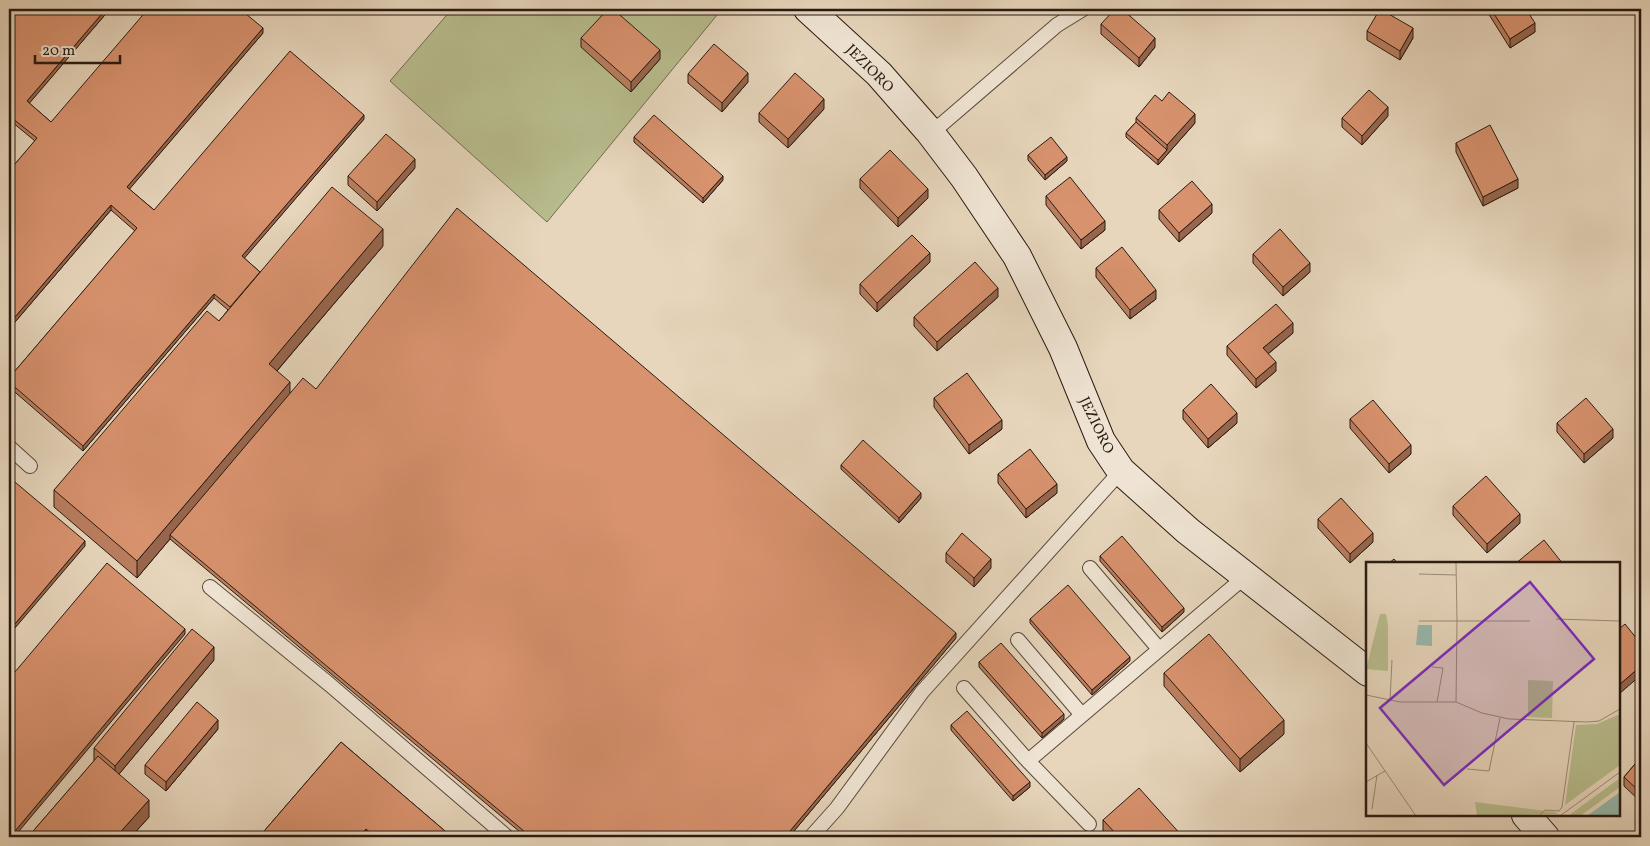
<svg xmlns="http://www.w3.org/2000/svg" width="1650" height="846" viewBox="0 0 1650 846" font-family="Vollkorn,serif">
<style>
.green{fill:#b8bd8e;stroke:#706c50}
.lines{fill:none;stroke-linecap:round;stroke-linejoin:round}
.lane-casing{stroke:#58493c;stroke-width:16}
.secondary-casing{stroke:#281a12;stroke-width:30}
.lane{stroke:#efe4d3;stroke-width:14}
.secondary{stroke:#efe4d3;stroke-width:28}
.wall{fill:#ba7e5f;stroke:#281a12}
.shaded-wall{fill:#97664d;stroke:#281a12}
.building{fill:#d8926e;stroke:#281a12}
.labels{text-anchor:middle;stroke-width:5;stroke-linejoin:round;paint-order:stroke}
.street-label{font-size:15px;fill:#281a12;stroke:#efe4d3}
.inset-road{fill:none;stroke:#9b8b78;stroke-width:1}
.view{fill:#7b2cbf;fill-opacity:0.15;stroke:#7b2cbf;stroke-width:2.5}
.inset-edge{fill:none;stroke:#281a12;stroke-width:2.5}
</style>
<rect width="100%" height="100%" fill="#e7d6bc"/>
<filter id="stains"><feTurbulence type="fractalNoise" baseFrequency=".004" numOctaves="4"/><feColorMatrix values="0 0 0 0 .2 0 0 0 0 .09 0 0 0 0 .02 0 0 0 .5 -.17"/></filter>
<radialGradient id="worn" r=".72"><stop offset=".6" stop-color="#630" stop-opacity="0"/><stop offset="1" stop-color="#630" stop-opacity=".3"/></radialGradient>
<path class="green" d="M452,9H722L547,222L390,81Z"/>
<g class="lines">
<defs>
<path id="lane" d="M929,131L942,124L1057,25L1083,9
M9,447L30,466
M1090,568L1159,649
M210,587L329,684L507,837
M1018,640L1082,715
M964,688L1028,761
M1089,824L1028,761L1247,575
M811,837L837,808L922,692L1121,471"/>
<path id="secondary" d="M808,9L879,74L929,131L964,177L1017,256L1063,348L1101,441L1121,471L1188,531L1368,672
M1526,815L1545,837"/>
</defs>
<use href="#lane" class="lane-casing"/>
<use href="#secondary" class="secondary-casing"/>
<use href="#lane" class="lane"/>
<use href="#secondary" class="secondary"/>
</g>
<path class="wall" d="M9,9H110L29,103L51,122L263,33L129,189L154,210L364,119L244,258L260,272L383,246L277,371L290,393L316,389L956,638L789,837H526L170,539L137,578L54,507V490L219,321L228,310L214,298L83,451L9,387V378L135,231L111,210L9,329V171L35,141L12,122Z
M1140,9H1151L1146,14Z
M1488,9H1526L1535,32L1510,48L1488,13Z
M1101,24L1155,47L1139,67L1101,34Z
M1367,31L1413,38L1400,60L1367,40Z
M581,38L660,59L631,92L581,47Z
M688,74L748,82L722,112L688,83Z
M824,109L788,148L759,122V113Z
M1388,116L1362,145L1342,127V118Z
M1136,118L1195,123L1158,165L1126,137V133L1136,122Z
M634,137L723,180L703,203L634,142Z
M1456,143L1518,188L1483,206L1456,152Z
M1028,155L1067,161L1045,180L1028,160Z
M415,168L377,211L348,185V176Z
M860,179L928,198L898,227L860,188Z
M1046,196L1105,230L1081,249L1046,205Z
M1159,210L1212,213L1179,242L1159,219Z
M1253,254L1310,272L1283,296L1253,263Z
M930,262L877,312L860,294V284Z
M1096,268L1156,299L1130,319L1096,277Z
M998,297L937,351L914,326V317Z
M1293,333L1268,354L1276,371L1256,388L1227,355V346Z
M934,398L1002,429L969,454L934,407Z
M1183,410L1237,423L1208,448L1183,419Z
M1350,419L1411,454L1389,473L1350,428Z
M1557,423L1613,438L1584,463L1557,432Z
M841,465L921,498L899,523L841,469Z
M998,474L1057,493L1026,518L998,483Z
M1453,506L1520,523L1487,553L1453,515Z
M1318,519L1373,542L1350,563L1318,528Z
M946,553L991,568L974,587L946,562Z
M1100,556L1184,612L1162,632L1100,561Z
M1368,582V595L1366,592V583Z
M1030,619L1130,661L1092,695L1030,623Z
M214,660L119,774L149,817L131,837H28L94,761V748Z
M979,662L1064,719L1042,738L979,667Z
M1164,673L1284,734L1240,772L1164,686Z
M951,725L1030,787L1013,801L951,730Z
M218,729L166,791L145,774V765Z
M341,742L452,837H259Z
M1641,757V802L1624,786V777Z
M1103,820L1183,837H1107L1103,833Z"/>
<path class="shaded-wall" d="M106,9H110L27,106V101Z
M1147,9H1151L1146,14V10Z
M1535,23V32L1510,48V39Z
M263,28V33L127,192V187Z
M1413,28V38L1400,60V51Z
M1155,38V47L1139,67V58Z
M660,50V59L631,92V82Z
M748,73V82L722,112V103Z
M824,99V109L788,148V139Z
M1388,107V116L1362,145V136Z
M1195,114V123L1158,165V160L1167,150V145Z
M364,115V119L242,261V256Z
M12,118V122L9,127V122Z
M1067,157V161L1045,180V175Z
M415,159V168L377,211V202Z
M723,176V180L703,203V198Z
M1518,179V188L1483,206V197Z
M928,189V198L898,227V218Z
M1212,204V213L1179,242V233Z
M111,205V210L9,329V324Z
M1105,221V230L1081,249V240Z
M383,229V246L269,380V364Z
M930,253V262L877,312V303Z
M1310,263V272L1283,296V287Z
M998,288V297L937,351V342Z
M1156,290V299L1130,319V310Z
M214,294V298L83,451V446Z
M1293,323V333L1263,358V348Z
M1276,362V371L1256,388V379Z
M290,382V398L170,535V539L137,578V561Z
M1237,413V423L1208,448V439Z
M1002,420V429L969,454V445Z
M1613,429V438L1584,463V454Z
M1411,445V454L1389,473V464Z
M1057,484V493L1026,518V509Z
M921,493V498L899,523V518Z
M1520,514V523L1487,553V544Z
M1373,533V542L1350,563V554Z
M85,541V546L9,635V631Z
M991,559V568L974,587V578Z
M1184,608V612L1162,632V627Z
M185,629V634L14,837H10Z
M956,633V638L789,837H785Z
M214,647V660L115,779V766Z
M1130,657V661L1092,695V690Z
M1641,666V675L1619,694V685Z
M1064,714V719L1042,738V733Z
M218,720V729L166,791V782Z
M1284,720V734L1240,772V759Z
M1030,782V787L1013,801V796Z
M149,800V817L131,837H116Z
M366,829V837H359Z"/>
<path class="building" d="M9,9H106L27,101L51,122L148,9H240L263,28L127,187L154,210L290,51L364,115L242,256L260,272L230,307L214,294L83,446L9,382V378L137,228L111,205L9,324V171L37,138L12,118L9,122Z
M608,9H613L660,50L631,82L581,38Z
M1115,9H1122L1155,38L1139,58L1101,24Z
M1380,9L1413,28L1400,51L1367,31Z
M1491,9H1526L1535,23L1510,39Z
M714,44L748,73L722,103L688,74Z
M795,73L824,99L788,139L759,113Z
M1369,90L1388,107L1362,136L1342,118Z
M1169,92L1195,114L1167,145L1136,118L1155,95L1162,101Z
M654,115L723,176L703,198L634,137Z
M1136,122L1167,150L1158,160L1126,133Z
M1490,125L1518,179L1483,197L1456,143Z
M386,134L415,159L377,202L348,176Z
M1051,137L1067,157L1045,175L1028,155Z
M890,150L928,189L898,218L860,179Z
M1070,177L1105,221L1081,240L1046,196Z
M1192,181L1212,204L1179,233L1159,210Z
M332,187L383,229L269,364L290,382L137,561L54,490L207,311L219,321Z
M457,208L956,633L785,837H531L170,535L303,378L316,389Z
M1280,229L1310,263L1283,287L1253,254Z
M912,235L930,253L877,303L860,284Z
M1122,247L1156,290L1130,310L1096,268Z
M975,262L998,288L937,342L914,317Z
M1276,304L1293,323L1263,348L1276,362L1256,379L1227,346Z
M967,373L1002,420L969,445L934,398Z
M1211,384L1237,413L1208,439L1183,410Z
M1586,398L1613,429L1584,454L1557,423Z
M1373,400L1411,445L1389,464L1350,419Z
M863,440L921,493L899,518L841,465Z
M1030,449L1057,484L1026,509L998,474Z
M1486,476L1520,514L1487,544L1453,506Z
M9,477L85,541L9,631Z
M1341,498L1373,533L1350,554L1318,519Z
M962,533L991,559L974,578L946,553Z
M1122,536L1184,608L1162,627L1100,556Z
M1544,540L1563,564H1515Z
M1394,559L1398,564H1388Z
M107,563L185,629L10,837H9V679Z
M1068,585L1130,657L1092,690L1030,619Z
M1625,624L1641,644V666L1619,685V629Z
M192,629L214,647L115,766L94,748Z
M1209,634L1284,720L1240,759L1164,673Z
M1001,643L1064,714L1042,733L979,662Z
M197,702L218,720L166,782L145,765Z
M967,711L1030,782L1013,796L951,725Z
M341,742L452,837H376L366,829L359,837H259Z
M98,756L149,800L116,837H28Z
M1641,757V793L1624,777Z
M1139,788L1183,837H1119L1103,820Z"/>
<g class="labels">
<g class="street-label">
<text transform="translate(870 68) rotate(45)" y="5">JEZIORO</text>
<text transform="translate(1097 425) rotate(64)" y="5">JEZIORO</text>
</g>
</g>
<g transform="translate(1366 562)">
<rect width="254" height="254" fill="#e7d6bc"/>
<path d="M14,52H20L22,63V109L0,107ZM162,118L187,119L186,156L162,155ZM254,152V203L199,243L210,163L231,162ZM254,216V225L214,254H202ZM109,240L188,250L192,252L111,254Z" fill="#b8bd8e"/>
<path d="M52,63H66V84L50,83ZM254,230V254H221Z" fill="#97b9ac"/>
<path class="inset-road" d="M90,0L91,59H164M53,12L90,13M190,57L254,59M53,59H91L90,140M66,105L77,106L71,140M0,133L34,140H90L116,151L143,157L221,160L233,159L254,147M24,139L26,98M0,181L50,254M101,207L123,209L134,156M0,220L19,209M6,247L11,213M173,254L179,248L193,249L196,245L208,160M194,254L254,210"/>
<path class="view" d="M164,20L228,97L78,223L14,146Z"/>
<rect width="254" height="254" class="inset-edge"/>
</g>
<rect width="1650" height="846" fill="none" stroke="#e7d6bc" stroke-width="30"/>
<rect x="10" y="10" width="1630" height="826" fill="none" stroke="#281a12" stroke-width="2.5"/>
<rect x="15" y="15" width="1620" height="816" fill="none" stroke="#281a12"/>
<path d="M35 55v8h85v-8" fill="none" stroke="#281a12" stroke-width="2.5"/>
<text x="42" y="55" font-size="15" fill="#281a12" stroke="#efe4d3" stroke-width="4" paint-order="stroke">20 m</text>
<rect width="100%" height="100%" filter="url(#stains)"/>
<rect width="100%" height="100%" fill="url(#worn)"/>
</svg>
